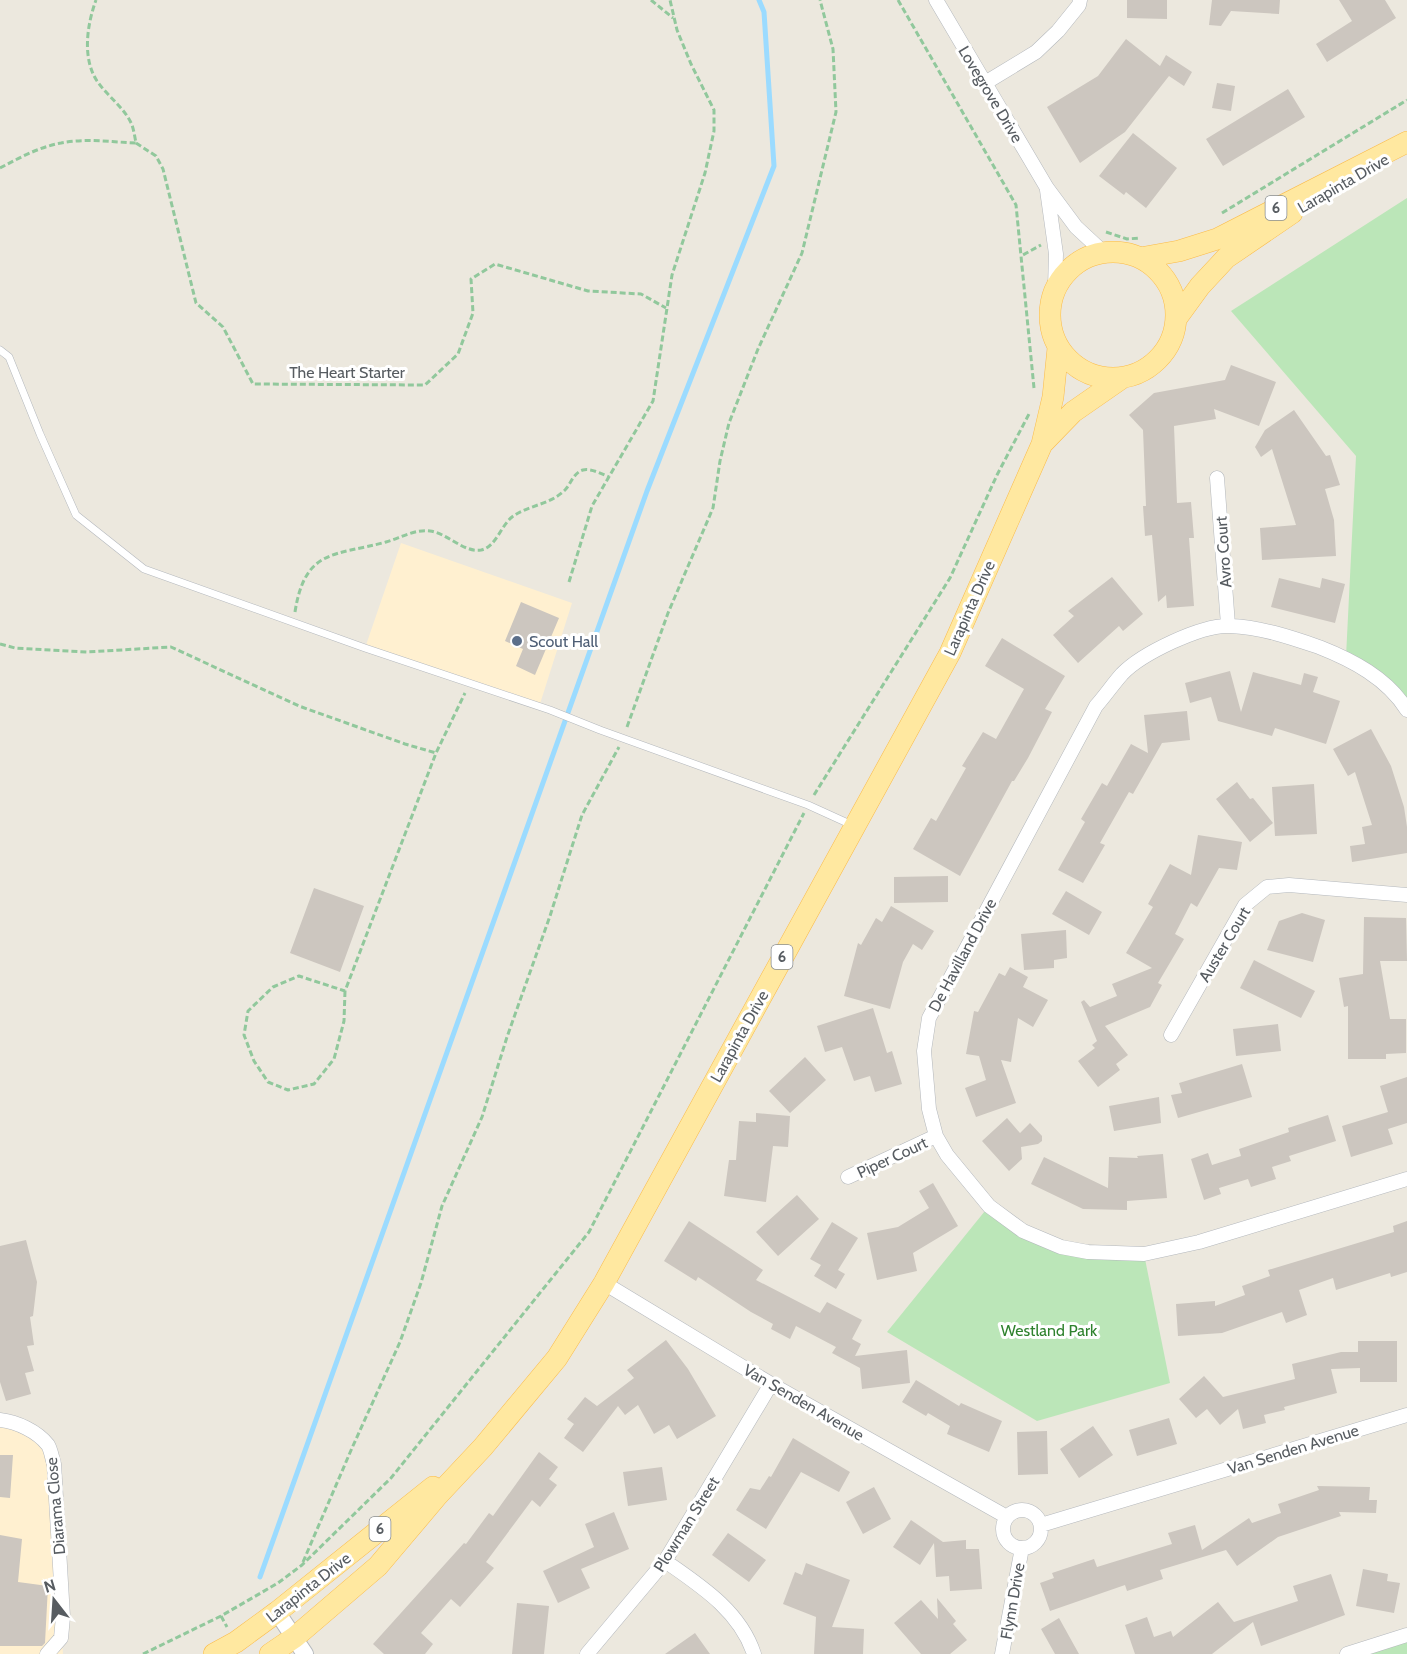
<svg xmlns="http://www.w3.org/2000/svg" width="1407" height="1654" viewBox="0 0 1407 1654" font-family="Cabin,sans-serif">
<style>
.commercial{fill:#fff0d0}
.green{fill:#bbe6b8}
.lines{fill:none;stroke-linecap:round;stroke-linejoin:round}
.stream{stroke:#9bdbff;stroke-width:5}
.building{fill:#ccc6bf}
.service-casing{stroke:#b4b8bd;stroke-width:8}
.minor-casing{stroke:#b4b8bd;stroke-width:15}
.tertiary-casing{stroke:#b4b8bd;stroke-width:18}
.primary-casing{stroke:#fbbb48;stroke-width:22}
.path{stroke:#91c89c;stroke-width:3;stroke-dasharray:6 3;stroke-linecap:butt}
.service{stroke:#fff;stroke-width:7}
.minor{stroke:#fff;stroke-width:14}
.tertiary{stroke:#fff;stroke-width:16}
.primary{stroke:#ffe8a0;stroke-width:21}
.service-dot{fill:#5c6f8a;stroke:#fff;stroke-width:2}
.labels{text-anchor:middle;stroke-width:6;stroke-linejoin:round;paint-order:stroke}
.shield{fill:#fff;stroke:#898d90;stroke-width:1.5}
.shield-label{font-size:15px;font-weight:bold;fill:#575c61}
.street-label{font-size:16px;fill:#575c61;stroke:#fff}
.service-label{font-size:16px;fill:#4e5e75;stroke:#fff;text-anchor:start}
.park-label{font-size:16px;fill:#2f822e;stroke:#fff}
</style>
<rect width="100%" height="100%" fill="#ece8de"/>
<path class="commercial" d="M401,543L572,603L539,707L365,648Z
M0,1420L49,1447L63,1654H0Z"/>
<path class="green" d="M1407,198V710L1346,657L1356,456L1231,311Z
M989,1206L1061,1247L1144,1254L1170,1383L1037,1421L887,1332Z
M1407,1635V1654H1347Z"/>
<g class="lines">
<path class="stream" d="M260,1577L647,491L774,166L764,12L759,0"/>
</g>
<path class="building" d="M1127,0H1167V19L1127,18Z
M1212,0H1280L1279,14L1231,11L1221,26L1209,25Z
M1339,0H1385L1396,18L1327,62L1316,44L1352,21Z
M1126,39L1160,66L1166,55L1192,72L1184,86L1169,76L1125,132L1080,163L1047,107L1098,76Z
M1217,83L1235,86L1231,111L1212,108Z
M1288,89L1305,117L1223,166L1206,139Z
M1133,133L1177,168L1146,208L1126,192L1124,195L1099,176Z
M1231,365L1276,382L1259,426L1214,409L1216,419L1174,426L1177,503L1191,502L1194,538H1189L1194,606L1167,608L1166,595L1158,602L1152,535L1145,536L1143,506H1146L1143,430L1129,415L1154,393L1225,380Z
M1294,410L1326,456L1330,455L1340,485L1325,489L1334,520L1336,556L1262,560L1260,528L1296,525L1272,449L1261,457L1255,447L1265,430Z
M1112,577L1143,614L1123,631L1119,626L1078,663L1053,635L1074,616L1068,611Z
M1279,578L1320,588L1322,578L1345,584L1335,623L1271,607Z
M521,602L559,618L535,675L516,666L523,649L505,641Z
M1002,638L1065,676L1045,709L1052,712L1028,758L1014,781H1012L960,876L913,849L931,818L936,821L966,768L962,766L983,732L996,739L1024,689L985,666Z
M1230,671L1241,712L1253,672L1301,685L1304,673L1318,677L1313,692L1340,701L1326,744L1275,728L1272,736L1218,721L1211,697L1190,703L1185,683Z
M1187,711L1190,740L1162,743L1133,794L1129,792L1100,843L1105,845L1083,883L1058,870L1085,822L1081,819L1102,783L1107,786L1131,744L1148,753L1144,715Z
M1371,729L1391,766L1404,807L1407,827V853L1352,862L1350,846L1365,844L1362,827L1372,825L1355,772L1348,776L1333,749Z
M1237,782L1250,799L1253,798L1273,823L1250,842L1216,799Z
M1314,784L1317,834L1275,836L1272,787Z
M1198,835L1242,842L1237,870L1219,868L1197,907L1191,903L1175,934L1184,939L1158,983L1162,985L1150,1007L1105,1026L1128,1055L1116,1064L1120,1070L1098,1087L1078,1061L1095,1048L1092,1045L1097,1041L1081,1002L1084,1000L1090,1007L1117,996L1112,984L1152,968L1126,953L1153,907L1148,904L1170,864L1191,875Z
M948,876V902L894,903V877Z
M314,888L364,906L340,972L290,953Z
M1066,891L1102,912L1089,935L1052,914Z
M891,906L934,931L922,950L913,944L903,962L890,1009L844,996L858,943L861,945L876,918L882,922Z
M1302,913L1325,920L1313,962L1267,950L1279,921Z
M1364,917L1406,918L1407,961H1380L1390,1019H1406V1053L1386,1054V1059H1348V1006L1344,1007L1339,978L1363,974Z
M1066,930L1067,958L1054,960V968L1024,970L1021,934Z
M1254,960L1315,991L1301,1018L1240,988Z
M1010,967L1028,977L1023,987L1048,1000L1033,1027L1018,1018L1011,1062L1001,1060L1016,1103L976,1117L965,1088L986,1080L979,1056L966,1054L974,1011L978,1012L999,973L1005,976Z
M873,1008L887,1053L892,1051L902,1084L875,1092L870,1076L854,1081L842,1047L825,1052L817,1026Z
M1278,1024L1281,1051L1236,1056L1233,1029Z
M805,1057L826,1080L790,1113L769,1091Z
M1242,1064L1252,1097L1178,1118L1171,1095L1182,1093L1179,1083Z
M1407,1077V1123L1388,1129L1393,1144L1351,1157L1342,1126L1388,1112L1380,1086Z
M1159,1097L1161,1123L1114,1131L1109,1106Z
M756,1113L790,1116L788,1147L773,1146L766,1202L724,1196L729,1160H736L739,1121L756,1122Z
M1328,1115L1336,1141L1289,1156L1291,1161L1272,1167L1276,1179L1251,1187L1248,1179L1219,1188L1221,1194L1204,1200L1191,1159L1208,1153L1212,1165L1241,1156L1239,1149L1289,1132L1288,1128Z
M1007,1118L1020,1133L1030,1123L1042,1136V1141L1038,1144L1021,1147L1022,1159L1009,1171L982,1141Z
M1163,1154L1167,1198L1127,1201V1210L1083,1209L1031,1184L1044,1157L1108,1188L1109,1157L1138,1158L1137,1156Z
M933,1183L958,1226L913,1253L917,1271L877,1280L867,1233L898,1227L929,1208L919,1191Z
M797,1195L819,1219L778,1256L756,1232Z
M689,1221L763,1270L756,1280L820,1313L827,1302L862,1320L852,1339L861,1344L855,1356L907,1350L910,1383L862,1389L860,1368L832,1353L836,1347L796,1326L790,1339L771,1329L773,1324L751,1312L698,1277L696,1281L664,1261Z
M1407,1221V1272L1391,1277L1390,1273L1336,1290L1333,1278L1299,1290L1307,1315L1286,1323L1282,1312L1222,1333L1178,1336L1176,1304L1215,1301V1306L1245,1295L1242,1286L1270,1276L1268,1270L1394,1232L1393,1226Z
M832,1222L858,1238L838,1270L845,1274L836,1289L814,1276L821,1265L810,1259Z
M26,1240L37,1282L33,1316L30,1317L34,1345L27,1346L34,1371L25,1373L31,1394L6,1401L0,1382V1246Z
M666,1340L688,1369L716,1416L677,1439L669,1425L654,1434L638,1405L625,1415L618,1406L583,1452L564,1438L574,1424L567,1419L585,1397L597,1406L634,1378L627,1370Z
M1358,1341H1397V1382H1360V1368L1331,1369L1337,1393L1284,1407L1285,1410L1264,1415L1266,1423L1243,1429L1238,1409L1220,1425L1207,1409L1196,1418L1179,1399L1204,1376L1223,1397L1295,1379L1292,1364L1341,1352H1358Z
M916,1380L959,1406L961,1403L1002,1421L989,1452L947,1434L950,1426L928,1413L926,1416L902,1402Z
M1169,1418L1177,1444L1137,1456L1129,1430Z
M1093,1426L1113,1455L1079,1478L1060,1449Z
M1047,1431L1048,1474L1018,1475L1017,1432Z
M793,1438L850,1472L839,1492L801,1472L766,1529L736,1510L750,1488L760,1490L769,1476L771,1477Z
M539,1452L558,1467L549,1479L557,1485L540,1507L532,1500L486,1562L494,1568L460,1607L451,1599L421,1633L433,1644L425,1654H384L373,1644L464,1543L466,1544L489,1513L493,1516Z
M0,1455H13L10,1498L0,1497Z
M662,1467L667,1500L628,1506L623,1472Z
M1317,1486L1370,1487L1369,1500H1377L1376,1513L1339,1512L1341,1516L1278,1537L1237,1566L1226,1550L1160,1570L1163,1579L1127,1591L1125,1585L1050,1611L1040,1583L1054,1578L1052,1573L1094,1559L1097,1567L1172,1544L1168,1533L1195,1525L1202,1550L1249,1518L1252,1523L1281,1513L1278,1504L1319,1490Z
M874,1487L891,1519L863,1534L846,1502Z
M614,1512L629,1549L581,1569L590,1588L558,1603L543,1571L594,1547L585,1524Z
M911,1520L943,1542L966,1540V1549H979L982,1589L950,1591L949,1576L936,1577L934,1543L920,1565L893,1547Z
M728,1533L766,1560L749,1582L712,1555Z
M0,1535L22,1539L18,1582L48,1586L45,1643L42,1646H0Z
M806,1563L850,1580L832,1627L864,1629L863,1654H814L816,1617L783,1604L795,1572L802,1575Z
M1363,1569L1388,1574L1387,1581L1400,1583L1394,1613L1356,1606Z
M1331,1574L1345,1615L1261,1646L1253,1622L1212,1654H1135L1125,1625L1147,1617L1154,1637L1171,1631L1173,1637L1218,1602L1234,1622L1298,1601L1293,1586Z
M937,1598L956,1621L953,1624L967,1640L950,1654H921L894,1623L921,1600L938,1619Z
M517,1603L549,1606L544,1654H512Z
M1059,1618L1079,1654H1055L1041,1629Z
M695,1633L710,1654H665Z"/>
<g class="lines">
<defs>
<path id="service" d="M0,350L9,357L40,434L76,515L144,569L365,648L550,710L600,730L808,805L852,825"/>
<path id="minor" d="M936,0L1047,188L1076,227L1104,253
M985,83L1036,52L1058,31L1079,5L1080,0
M1047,190L1056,254L1055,288
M1217,478L1228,625
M1407,710C1387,678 1352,660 1319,647C1290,637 1260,627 1230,626C1202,624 1141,654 1122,674C1113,684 1105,696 1096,706L929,1018L924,1051L929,1109L936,1136L947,1155L989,1206L1023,1231L1061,1247L1088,1252L1144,1254L1199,1242L1407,1179
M1171,1035L1245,905L1267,887L1289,885L1407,895
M848,1177L936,1136
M604,1283L771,1384L1007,1517
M0,1420C17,1422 37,1431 48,1445C51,1450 52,1458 54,1464L63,1617L61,1638L47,1654
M1003 1529a19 19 0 1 1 38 0a19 19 0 1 1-38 0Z
M1041,1525L1407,1415
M665,1561C701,1586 740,1611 754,1654
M587,1654L665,1561L771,1384
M1002,1654L1022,1548
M1347,1654L1407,1635"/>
<path id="tertiary" d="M277,1612L305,1654"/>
<path id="primary" d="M1050 315a63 63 0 1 1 126 0a63 63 0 1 1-126 0Z
M1140,258L1179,251L1217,239L1407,142
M1176,319L1200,286L1226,258L1292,213
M1042,444L1073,412L1122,378
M214,1654L236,1642L277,1612L433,1487
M270,1654L295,1637L378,1566L438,1495L483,1447L557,1358L604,1283L950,653L1042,444L1053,397L1058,348"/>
</defs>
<use href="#service" class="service-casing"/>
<use href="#minor" class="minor-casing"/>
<use href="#tertiary" class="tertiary-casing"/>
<use href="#primary" class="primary-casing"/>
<path class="path" d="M651,0L673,18
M898,0L1016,205L1021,256
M136,143L156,156L163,169L196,303L223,327L253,384L425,385L458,354L473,313L471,279L495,264L588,291L641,294L666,308
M0,168C19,158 39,147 61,143C85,138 111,142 136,143C135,138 134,131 132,125C125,108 108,97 97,81C82,58 87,25 96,0
M1222,213L1407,100
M1106,232L1127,239L1140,238
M1034,388L1021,256L1041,245
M569,582L592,506L653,401L672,275L705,173L714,131V110L691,64L677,30L670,0
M295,612C305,548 335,556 386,542C400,538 415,529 430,531C447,533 464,553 481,550C496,547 500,527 512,517C528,505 550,505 565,490C571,484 573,473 583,470C591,468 602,474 609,477
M0,644L15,648L87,652L171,647L299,706L405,744L436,753
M627,727L668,613L713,508L720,461L729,423L758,349L802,253L836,112L833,49L820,0
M814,795L950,578L997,475L1029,414
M345,991L344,1021L334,1059L314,1084L288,1090L268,1082L254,1061L244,1035L248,1011L273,987L299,976L345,991L436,753L465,693
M303,1562L352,1448L400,1342L421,1283L442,1206L482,1117L507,1037L550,916L582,815L619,747
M221,1616L227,1627
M143,1654L221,1616L278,1583L302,1565L391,1478L589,1232L804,813"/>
<use href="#service" class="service"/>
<use href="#minor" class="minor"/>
<use href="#tertiary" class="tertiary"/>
<use href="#primary" class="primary"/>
</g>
<circle class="service-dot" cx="517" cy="641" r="6"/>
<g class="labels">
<g class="shield">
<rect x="1265.5" y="196" width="21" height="24" rx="4.5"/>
<rect x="771.5" y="945" width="21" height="24" rx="4.5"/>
<rect x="369.5" y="1517" width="21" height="24" rx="4.5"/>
</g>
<g class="shield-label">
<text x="1276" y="213">6</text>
<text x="782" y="962">6</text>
<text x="380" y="1534">6</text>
</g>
<g class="street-label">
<text transform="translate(991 94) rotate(59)" y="6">Lovegrove Drive</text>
<text transform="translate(1343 183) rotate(-30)" y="6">Larapinta Drive</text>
<text x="347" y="378">The Heart Starter</text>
<text transform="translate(1223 552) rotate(-94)" y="6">Avro Court</text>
<text transform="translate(969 608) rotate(-66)" y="6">Larapinta Drive</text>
<text transform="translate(1224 944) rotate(-59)" y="6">Auster Court</text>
<text transform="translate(962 955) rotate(-62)" y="6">De Havilland Drive</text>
<text transform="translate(739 1036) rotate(-61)" y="6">Larapinta Drive</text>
<text transform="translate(892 1157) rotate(-25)" y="6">Piper Court</text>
<text transform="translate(804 1402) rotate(30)" y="6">Van Senden Avenue</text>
<text transform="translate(1293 1449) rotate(-17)" y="6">Van Senden Avenue</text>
<text transform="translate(55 1506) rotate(-95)" y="6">Diarama Close</text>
<text transform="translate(686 1524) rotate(-58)" y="6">Plowman Street</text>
<text transform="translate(308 1587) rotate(-38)" y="6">Larapinta Drive</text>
<text transform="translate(1012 1601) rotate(-80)" y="6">Flynn Drive</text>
</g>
<g class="service-label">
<text x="529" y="647">Scout Hall</text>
</g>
<g class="park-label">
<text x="1049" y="1336">Westland Park</text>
</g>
</g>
<g transform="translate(54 1600) rotate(343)" stroke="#ffffff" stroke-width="4.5" paint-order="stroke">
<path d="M0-4.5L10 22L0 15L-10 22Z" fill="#575c61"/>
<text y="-9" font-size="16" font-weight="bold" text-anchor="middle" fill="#575c61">N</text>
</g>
</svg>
